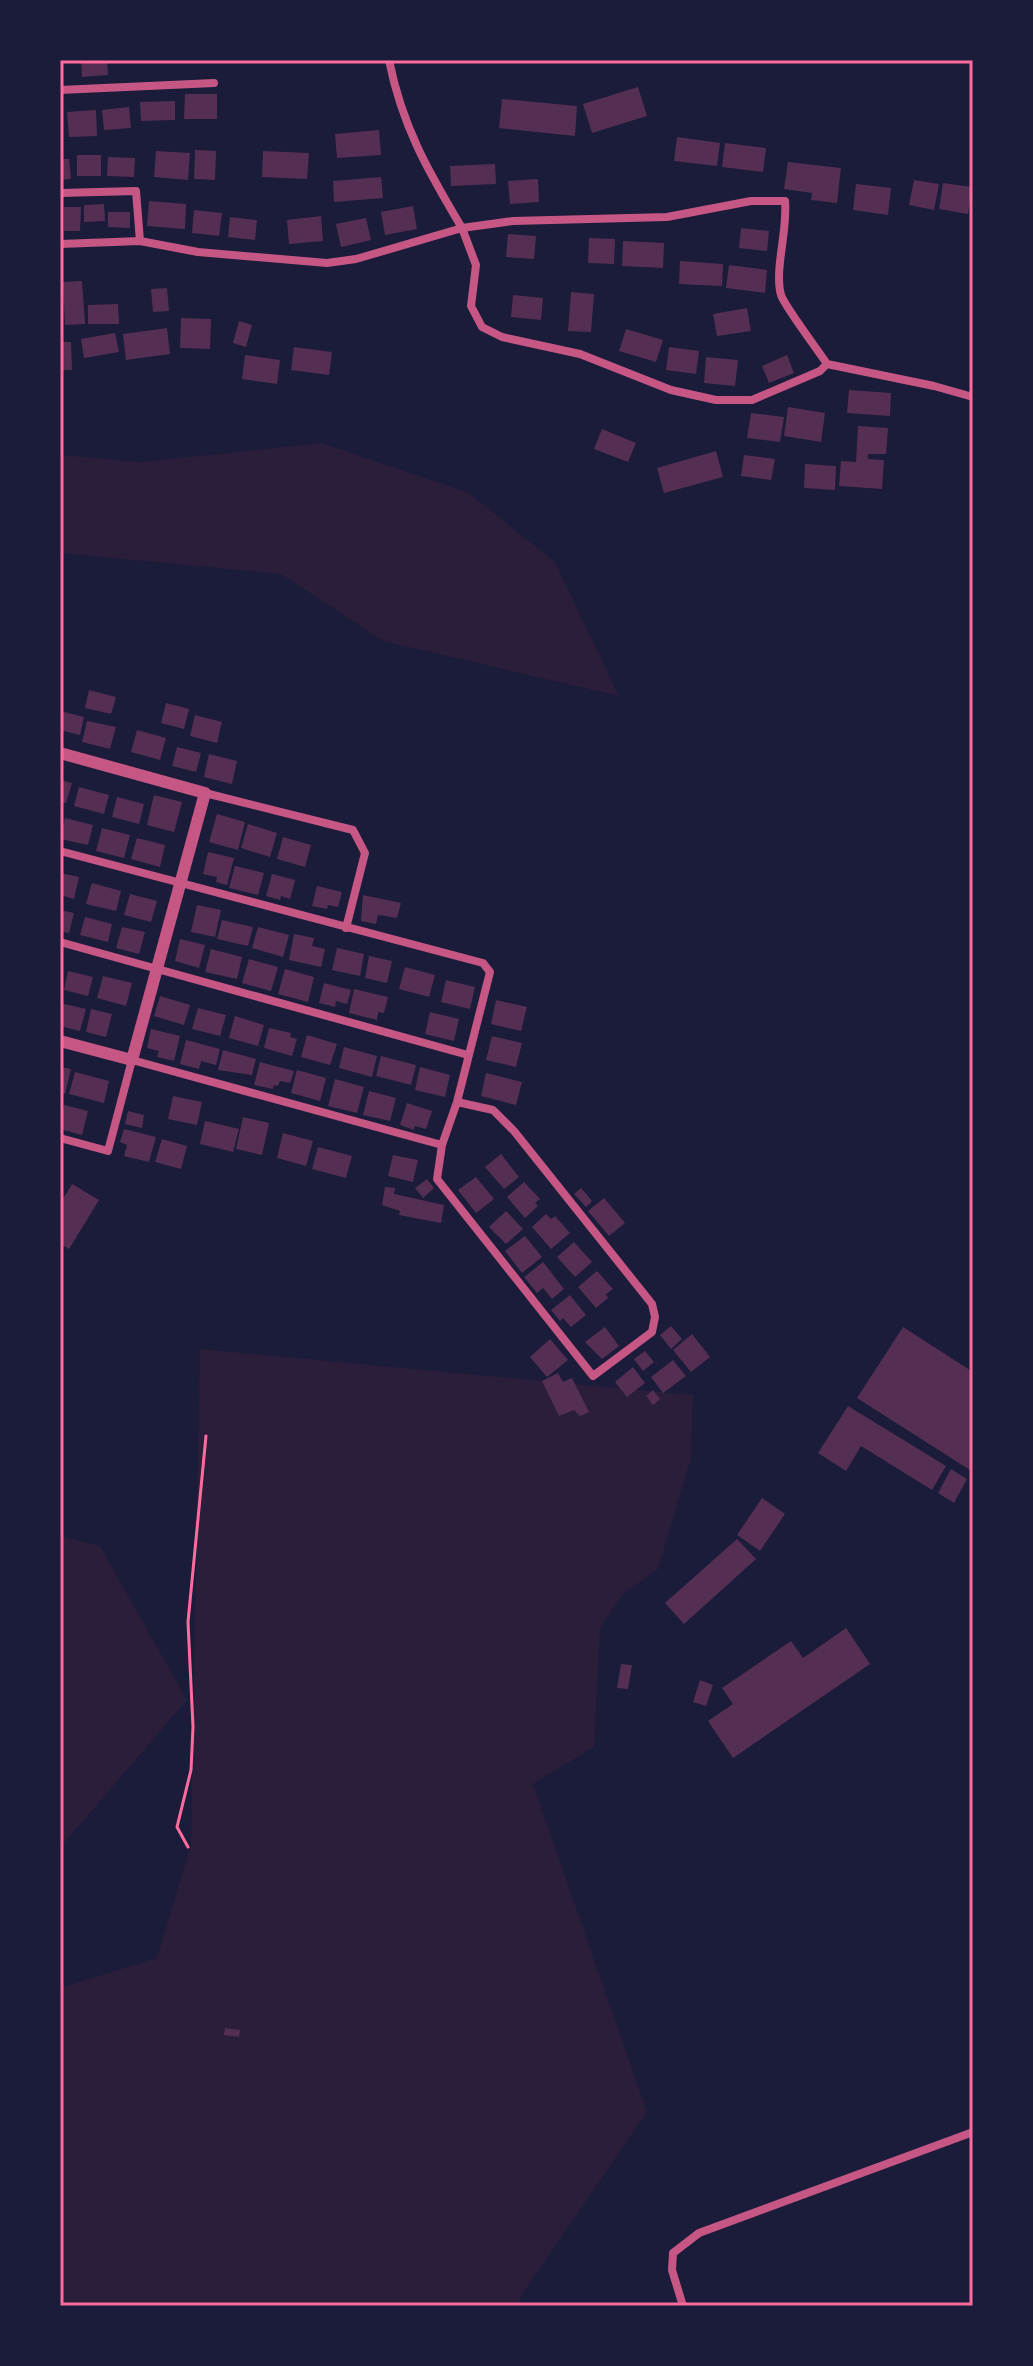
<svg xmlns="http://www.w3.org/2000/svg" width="1033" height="2366" viewBox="0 0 1033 2366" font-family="'Libre Baskerville',serif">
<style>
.green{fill:#2a1e3b}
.building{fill:#542f53}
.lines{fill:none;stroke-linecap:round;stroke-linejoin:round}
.path{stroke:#ff6b9d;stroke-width:3}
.minor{stroke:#c65784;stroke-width:8}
.tertiary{stroke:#c65784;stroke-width:12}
.neatline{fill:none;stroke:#ff6b9d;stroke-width:3}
</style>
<rect width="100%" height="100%" fill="#1b1b3a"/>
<path class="green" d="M322,443L469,493L555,562L619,696L383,641L281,574L60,553V455L141,462Z
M200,1349L693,1395L691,1458L658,1569L622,1595L600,1628L594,1747L533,1784L647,2112L521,2296L518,2306H60V1988L157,1958L191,1845Z
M60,1536L100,1546L187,1700L60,1848Z"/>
<path class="building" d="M81,60H107L108,75L82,77Z
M638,87L647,116L592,133L583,104Z
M185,94H217V119H184Z
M502,99L577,106L575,136L499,128Z
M175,101V120L141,121L140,102Z
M129,107L131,128L104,130L102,110Z
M96,110L97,136L69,137L67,112Z
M379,130L381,155L337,158L335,134Z
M677,137L720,143L717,166L674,161Z
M725,143L766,148L763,172L722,167Z
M195,150L216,151L215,180L194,179Z
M156,151L190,153L188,180L154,177Z
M263,151L309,153L307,179L262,177Z
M77,155H101V176H77Z
M108,157L135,158L134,177L107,176Z
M60,159H69L71,179L60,180Z
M788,162L841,168L837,203L811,200L812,193L784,189Z
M495,164L496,184L451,186L450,166Z
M381,177L383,198L334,202L333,181Z
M538,179L539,202L510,204L508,181Z
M914,180L939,184L934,210L909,205Z
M943,183L972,187L968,214L939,209Z
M856,184L891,188L888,215L853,210Z
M149,201L186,204L185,229L147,226Z
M104,204L105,221L84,222V205Z
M413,206L417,229L385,235L381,212Z
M64,207H81L80,231H64Z
M194,210L222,213L219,236L192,233Z
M108,212H130V228L108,227Z
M321,216L323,241L289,244L287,220Z
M230,217L257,220L255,240L228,237Z
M366,218L371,240L341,247L336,224Z
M741,228L769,231L767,251L739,248Z
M508,234L536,236L534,259L506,257Z
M589,238L615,239L614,264L588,263Z
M623,241L664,243L663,268L622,266Z
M680,261L723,264L722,286L679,284Z
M729,265L767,270L765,293L726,288Z
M82,281L85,324L65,325L63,282Z
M167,288L169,311L153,312L151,289Z
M571,292L594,294L591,332L568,331Z
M513,295L543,298L541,320L511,317Z
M118,304L119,324H88V305Z
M747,308L751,331L717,336L713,314Z
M181,318L211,319L210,349L180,348Z
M239,321L252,325L246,347L233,343Z
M167,328L170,354L126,360L123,334Z
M626,329L663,340L656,362L619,351Z
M115,333L119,352L84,358L81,339Z
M60,342H71L72,370H60Z
M294,347L332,352L329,375L291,370Z
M669,347L699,351L696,374L666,370Z
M245,355L280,360L277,384L242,379Z
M787,355L794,373L769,383L762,366Z
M706,357L738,360L735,386L704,383Z
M849,390L891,393L890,416L847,413Z
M788,407L825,413L821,442L784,436Z
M751,413L784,417L780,442L747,438Z
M858,426L888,428L886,454H868V459L884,460L882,489L839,486L841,461L856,462Z
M602,429L636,443L628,462L594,449Z
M716,451L723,477L664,493L657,468Z
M744,455L775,459L771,480L741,476Z
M805,464L836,466L835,490L804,488Z
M89,690L116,697L111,714L85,708Z
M166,703L189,709L184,729L161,723Z
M60,711L84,717L80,735L60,730Z
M195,715L222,722L217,743L190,736Z
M87,721L116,727L110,749L82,742Z
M137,730L166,738L160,760L131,752Z
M177,747L201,753L196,772L172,766Z
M209,754L237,761L232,784L204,777Z
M60,780L72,783L66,803L60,802Z
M79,787L109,795L104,814L74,806Z
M154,795L182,802L174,832L147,825Z
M117,797L144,804L139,824L112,817Z
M217,814L245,822L238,850L209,842Z
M65,818L93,825L88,845L60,839Z
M248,824L277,833L270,857L241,848Z
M102,828L130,835L124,858L96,851Z
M283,837L311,845L305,867L277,859Z
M137,838L165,845L160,867L131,859Z
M208,852L234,858L227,885L216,882L217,877L203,874Z
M235,866L264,873L258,895L229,888Z
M60,873L79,877L74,899L60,895Z
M272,874L295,880L290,899L281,896L280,900L266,896Z
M92,883L121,891L116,911L86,904Z
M317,886L342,892L338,907L328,905L327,909L312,906Z
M130,894L157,901L151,922L124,915Z
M363,895L401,903L397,918L378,915L376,924L361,921Z
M197,905L221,910L215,937L191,932Z
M60,910L74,913L69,933L60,931Z
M85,917L112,924L108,942L80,935Z
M222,920L253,927L248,946L217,939Z
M122,927L145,932L139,954L116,948Z
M258,927L289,935L283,957L252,948Z
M294,934L314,938L312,946L325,949L321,967L289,960Z
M180,939L205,945L199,968L175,961Z
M337,948L364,954L360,976L332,970Z
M211,949L242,957L237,979L205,972Z
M369,956L392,961L387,983L365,978Z
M249,959L278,967L271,991L242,983Z
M405,967L435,975L429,997L399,989Z
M285,969L314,977L308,1002L278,994Z
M68,971L93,977L88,996L64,990Z
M103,976L132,983L126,1006L97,998Z
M446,980L475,987L470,1009L441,1002Z
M324,983L351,990L347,1004L336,1001L335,1007L319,1003Z
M354,989L388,997L384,1013L378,1012L377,1020L349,1013Z
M160,996L190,1005L184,1025L154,1016Z
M496,1000L527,1007L521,1031L491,1024Z
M60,1003L86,1009L80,1031L60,1026Z
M198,1008L226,1015L220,1036L192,1029Z
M91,1009L112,1014L106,1037L86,1032Z
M430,1012L459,1019L454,1041L425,1034Z
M235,1016L264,1025L258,1046L229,1038Z
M269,1028L291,1033L290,1037L297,1039L292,1056L264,1048Z
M151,1029L180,1036L174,1061L157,1057L159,1051L147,1048Z
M307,1035L337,1044L330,1065L301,1057Z
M492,1036L522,1043L516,1067L486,1060Z
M186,1040L220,1049L216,1065L201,1061L199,1069L180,1064Z
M344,1047L377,1056L372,1077L339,1068Z
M223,1050L256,1059L252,1075L218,1070Z
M381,1056L416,1065L411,1085L376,1076Z
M260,1062L294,1071L290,1083L280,1081L278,1086L274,1085L273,1089L254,1085Z
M60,1067L71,1069L65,1094L60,1092Z
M420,1067L450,1075L445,1097L415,1090Z
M297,1070L326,1078L320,1101L291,1093Z
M75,1072L109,1081L104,1103L69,1094Z
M486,1073L522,1082L516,1105L481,1096Z
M335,1079L364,1087L357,1113L328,1106Z
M369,1091L396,1098L390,1121L363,1115Z
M173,1096L202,1102L197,1125L168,1119Z
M407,1103L432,1111L426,1129L415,1126L414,1130L400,1125Z
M64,1105L88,1111L82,1135L60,1129Z
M128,1111L144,1115L142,1128L125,1124Z
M243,1117L269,1123L262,1155L236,1149Z
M205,1121L239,1129L233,1152L200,1144Z
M124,1129L156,1137L149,1162L124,1156L127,1145L120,1142Z
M283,1133L313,1141L306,1166L277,1158Z
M162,1139L187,1146L181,1169L155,1162Z
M318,1147L352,1156L346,1178L312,1169Z
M501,1154L519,1177L504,1189L485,1167Z
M393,1155L418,1160L413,1182L388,1176Z
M476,1177L494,1199L476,1213L458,1190Z
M427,1179L434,1188L423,1198L415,1188Z
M524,1182L540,1199L535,1203L538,1206L525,1218L507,1197Z
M72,1184L99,1200L69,1249L60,1244V1204Z
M385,1187L395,1188L394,1194L444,1205L441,1223L399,1215L400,1211L382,1205Z
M581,1188L592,1201L586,1207L574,1194Z
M604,1198L625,1223L609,1236L588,1211Z
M506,1211L523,1229L506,1244L489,1227Z
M546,1214L551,1219L555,1216L570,1233L551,1249L532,1227Z
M525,1236L542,1257L522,1273L505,1251Z
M574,1242L592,1262L575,1277L557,1257Z
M543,1262L564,1289L552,1299L543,1288L537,1293L524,1277Z
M597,1271L613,1289L606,1294L608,1298L596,1308L578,1287Z
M570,1295L586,1315L571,1327L563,1318L560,1321L551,1310Z
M671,1326L682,1339L671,1349L660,1335Z
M605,1327L619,1346L602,1359L585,1342Z
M903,1327L973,1372V1472L857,1398Z
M692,1334L710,1357L691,1372L673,1350Z
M550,1339L568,1360L547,1377L530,1357Z
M645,1351L654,1362L643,1371L634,1359Z
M673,1360L686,1376L663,1393L651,1377Z
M633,1367L645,1383L627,1397L615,1382Z
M558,1373L563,1382L572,1378L589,1412L580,1416L574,1410L559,1416L542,1381Z
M653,1390L660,1399L653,1405L646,1396Z
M848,1406L946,1466L932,1490L861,1446L846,1471L818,1453Z
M951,1469L967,1479L954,1503L938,1493Z
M762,1498L785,1514L760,1551L737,1535Z
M737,1539L756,1559L684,1624L665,1603Z
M846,1628L870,1664L733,1758L708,1721L733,1704L722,1688L791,1641L803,1658Z
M621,1664L632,1665L628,1689L617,1688Z
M700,1680L713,1685L706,1706L693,1702Z
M225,2028L240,2030L239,2037L224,2035Z"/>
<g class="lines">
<path class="path" d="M188,1847L177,1827L191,1770L193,1727L188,1622L206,1436"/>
<path class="minor" d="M60,90L214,83
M60,193L136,191L140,241
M60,244L140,241L198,252L327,263L356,259L462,228C428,171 402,126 389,60
M827,364L820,371L752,400H716L671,390L580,354L502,337L482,327L471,306L476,265L462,228L513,221L667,217L751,201H785C788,230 774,270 781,295C785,307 818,350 827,364L934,386L973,397
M205,793L353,830L365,853L346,928
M60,851L483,963L490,972L457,1102L442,1145L132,1060L108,1151L60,1138
M60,942L468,1055
M442,1145L437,1179L593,1376L652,1332L655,1317L652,1304L514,1131L493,1110L457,1102
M683,2306L672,2270L673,2253L699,2233L973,2132"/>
<path class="tertiary" d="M60,753L205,793L132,1060L60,1041"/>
</g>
<rect width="1033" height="2366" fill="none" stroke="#1b1b3a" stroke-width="124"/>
<rect x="62" y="62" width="909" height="2242" class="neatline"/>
</svg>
